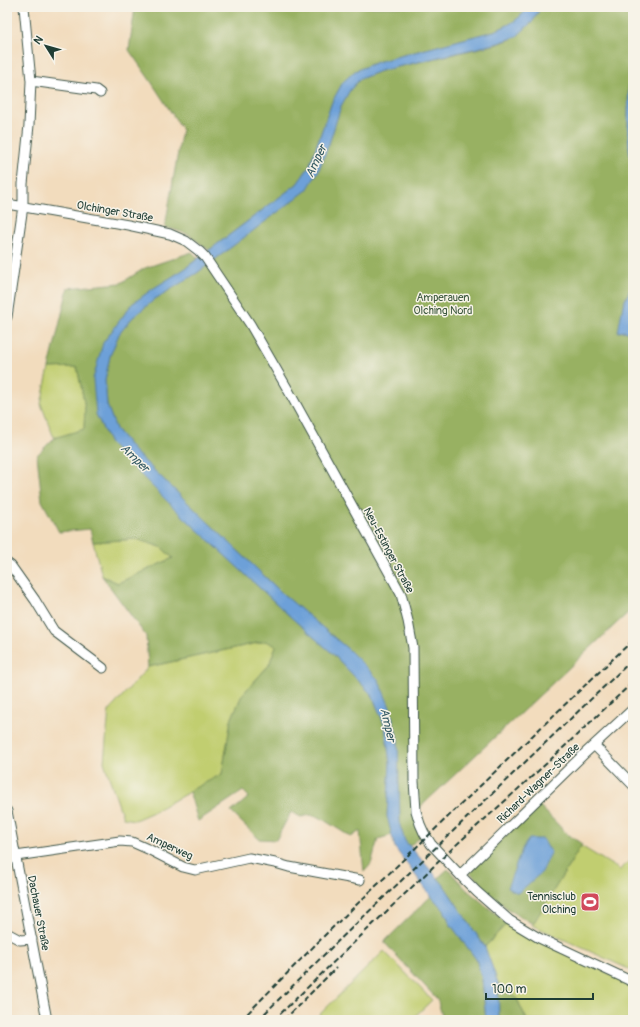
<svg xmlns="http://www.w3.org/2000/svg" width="640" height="1027" viewBox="0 0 640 1027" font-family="Pangolin,sans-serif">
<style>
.green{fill:#c1ce70;stroke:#708652}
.forest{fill:#98b162;stroke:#5c774b}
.water{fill:#6da0d8;stroke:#466e86}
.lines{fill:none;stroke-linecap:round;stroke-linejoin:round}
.minor-casing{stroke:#3f5549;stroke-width:11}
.minor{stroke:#fff;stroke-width:9}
.rail{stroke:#1f3d34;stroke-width:2;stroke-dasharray:6 3;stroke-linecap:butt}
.labels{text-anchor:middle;stroke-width:3;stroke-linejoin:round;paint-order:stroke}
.street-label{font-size:11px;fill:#1f3d34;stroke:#f7f3e8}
.park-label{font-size:11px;fill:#3f5a40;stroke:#f7f3e8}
.poi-label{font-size:11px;fill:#1f3d34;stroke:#f7f3e8;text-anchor:end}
.water-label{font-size:12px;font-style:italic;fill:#365b65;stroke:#f7f3e8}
</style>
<rect width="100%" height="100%" fill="#f7f3e8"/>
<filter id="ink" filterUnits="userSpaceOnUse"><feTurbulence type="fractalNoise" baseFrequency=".025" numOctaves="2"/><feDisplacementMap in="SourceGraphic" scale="8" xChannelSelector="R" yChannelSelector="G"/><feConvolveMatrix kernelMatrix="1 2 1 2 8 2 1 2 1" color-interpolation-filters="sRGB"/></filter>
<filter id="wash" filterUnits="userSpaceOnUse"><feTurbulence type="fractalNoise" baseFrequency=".012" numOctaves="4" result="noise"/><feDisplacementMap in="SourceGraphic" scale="16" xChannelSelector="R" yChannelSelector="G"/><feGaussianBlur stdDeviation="0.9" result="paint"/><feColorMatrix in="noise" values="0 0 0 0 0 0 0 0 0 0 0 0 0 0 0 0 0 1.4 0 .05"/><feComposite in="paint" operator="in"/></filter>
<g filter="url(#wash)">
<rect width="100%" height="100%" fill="#f2dcbd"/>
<path class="green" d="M77,367L81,386L85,408L84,430L54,438L41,404L49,368Z
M136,539L161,547L173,558L118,583L102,576L93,542Z
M267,641L276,646L269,665L242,695L231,720L222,774L151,813L135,820L123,818L104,762L109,711L148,667Z
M581,846L620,870L633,857V971L532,925Z
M507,923L633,985V1020H527L517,999L498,983L485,947Z
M384,951L432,1000L411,1020H314Z"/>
<path class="forest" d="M135,7H528C520,20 507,26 494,31L377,62L355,71L343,82L332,102L309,167L297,184L209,250L188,234L165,227L182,129L152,83L129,50Z
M541,7H633V34L630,44C630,86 624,134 633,175V283L623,305L619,332L625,331L630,334L629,346L633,370V608L416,811L424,833L410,846L405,841L400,826L398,740L378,679L349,650L283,594L134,451L116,429L107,405L105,380L110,356L119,334L132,318L155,299L197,273L209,264L307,190L329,144L341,106L350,90L360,79L380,71L498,44L516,37L533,21Z
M192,252L198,258L183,270L154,288L132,304L103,343L96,414L110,444L172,506L294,620L332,653L372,695L385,726L390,763L387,816L392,835L378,839L371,864L364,872L360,831L351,837L319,817L311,815L301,817L291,812L276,840L259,839L231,812L249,797L243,791L198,821L189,791L222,774L231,720L242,695L269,665L276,646L266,641L148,667L146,636L102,576L118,583L173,558L161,547L136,539L93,542L90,529L59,532L42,501L37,455L54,438L84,429L85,408L81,386L77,367L49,368L68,288L121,283L145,268Z
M537,803L567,834L582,844L533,924L508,909L485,889L470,872Z
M448,869L467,890L507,923L485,947L443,884L438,878Z
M431,896L444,910L451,925L476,959L482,979L486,1020H441L442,1015L437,999L384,942Z
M498,983L517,999L527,1020H499Z"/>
<path class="water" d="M528,7H541L533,21L516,37L498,43L380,71L360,79L350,90L341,106L329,144L318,172L307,190L209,264L197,273L155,299L132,318L119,334L110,356L105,380L107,405L116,429L134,451L283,594L349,650L378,679L390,707L398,740L400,826L405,841L443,884L485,947L498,983L499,1020H486L482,979L476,959L451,925L444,910L431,896L395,848L387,816L390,763L385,726L372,695L332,653L294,620L172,506L110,444L96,414L93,379L103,343L132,304L154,288L183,270L297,184L309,167L332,102L343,82L355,71L377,62L494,31C507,26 520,20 528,7Z
M633,34V175C624,134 630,86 630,44Z
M633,283V370L629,345L630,334L625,331L618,332L623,305Z
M529,839H543L551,853L542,872L518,893L507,888L523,847Z"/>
</g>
<g filter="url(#ink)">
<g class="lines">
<defs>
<path id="minor" d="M31,81L96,90L100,93
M7,204L128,225L170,234L186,241L199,251L205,257L250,324L287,388L401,594L408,621L413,648L414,781L416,811L420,824L424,833L431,844L460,875L477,892L509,920L539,938L633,982
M7,317L23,206V184L29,125L31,81L24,7
M7,563L11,566L35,600L54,631L103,668
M594,745L633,785
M7,811L47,1020
M16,856L120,841L132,842L150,850L183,867L195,870L249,858L275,863L289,867L360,880
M460,875L582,756L633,709
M7,933L20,940L32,939
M34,1020H47"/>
</defs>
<use href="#minor" class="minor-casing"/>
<use href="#minor" class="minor"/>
<path class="rail" d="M241,1020L327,933L578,692L633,640
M258,1020L335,944L633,659
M274,1020L344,952L455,846L547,763L633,682
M284,1020L336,968"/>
</g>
</g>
<defs>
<symbol id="stadium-square" viewBox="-11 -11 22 22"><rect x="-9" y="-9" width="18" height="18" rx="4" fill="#d1495b" stroke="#f7f3e8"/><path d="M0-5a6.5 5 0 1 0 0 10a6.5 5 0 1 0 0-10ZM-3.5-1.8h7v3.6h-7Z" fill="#fff"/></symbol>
</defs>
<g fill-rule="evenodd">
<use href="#stadium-square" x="579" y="891" width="22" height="22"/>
</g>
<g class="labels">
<g class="street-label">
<text transform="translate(115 211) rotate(10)" y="4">Olchinger Straße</text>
<text transform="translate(389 550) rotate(62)" y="4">Neu-Estinger Straße</text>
<text transform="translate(538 783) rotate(-44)" y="4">Richard-Wagner-Straße</text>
<text transform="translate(170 846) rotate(25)" y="4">Amperweg</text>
<text transform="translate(39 913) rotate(79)" y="4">Dachauer Straße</text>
</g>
<g class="park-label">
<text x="443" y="301">Amperauen<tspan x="443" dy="13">Olching Nord</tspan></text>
</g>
<g class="poi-label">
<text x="576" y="900">Tennisclub<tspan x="576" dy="13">Olching</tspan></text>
</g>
<g class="water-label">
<text transform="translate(316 161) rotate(-65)" y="4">Amper</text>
<text transform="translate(135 458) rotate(44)" y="4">Amper</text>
<text transform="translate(388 725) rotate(77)" y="4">Amper</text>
</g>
</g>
<rect width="640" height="1027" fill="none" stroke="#f7f3e8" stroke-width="24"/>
<g transform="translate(46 46) rotate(307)" stroke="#f7f3e8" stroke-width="3" paint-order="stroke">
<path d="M0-3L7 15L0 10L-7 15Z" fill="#1f3d34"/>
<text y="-6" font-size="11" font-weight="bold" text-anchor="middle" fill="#1f3d34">N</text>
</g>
<path d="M486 993v6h107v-6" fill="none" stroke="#1f3d34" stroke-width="2"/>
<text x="492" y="993" font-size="12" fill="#1f3d34" stroke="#f7f3e8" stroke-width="3" paint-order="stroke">100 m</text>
</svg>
